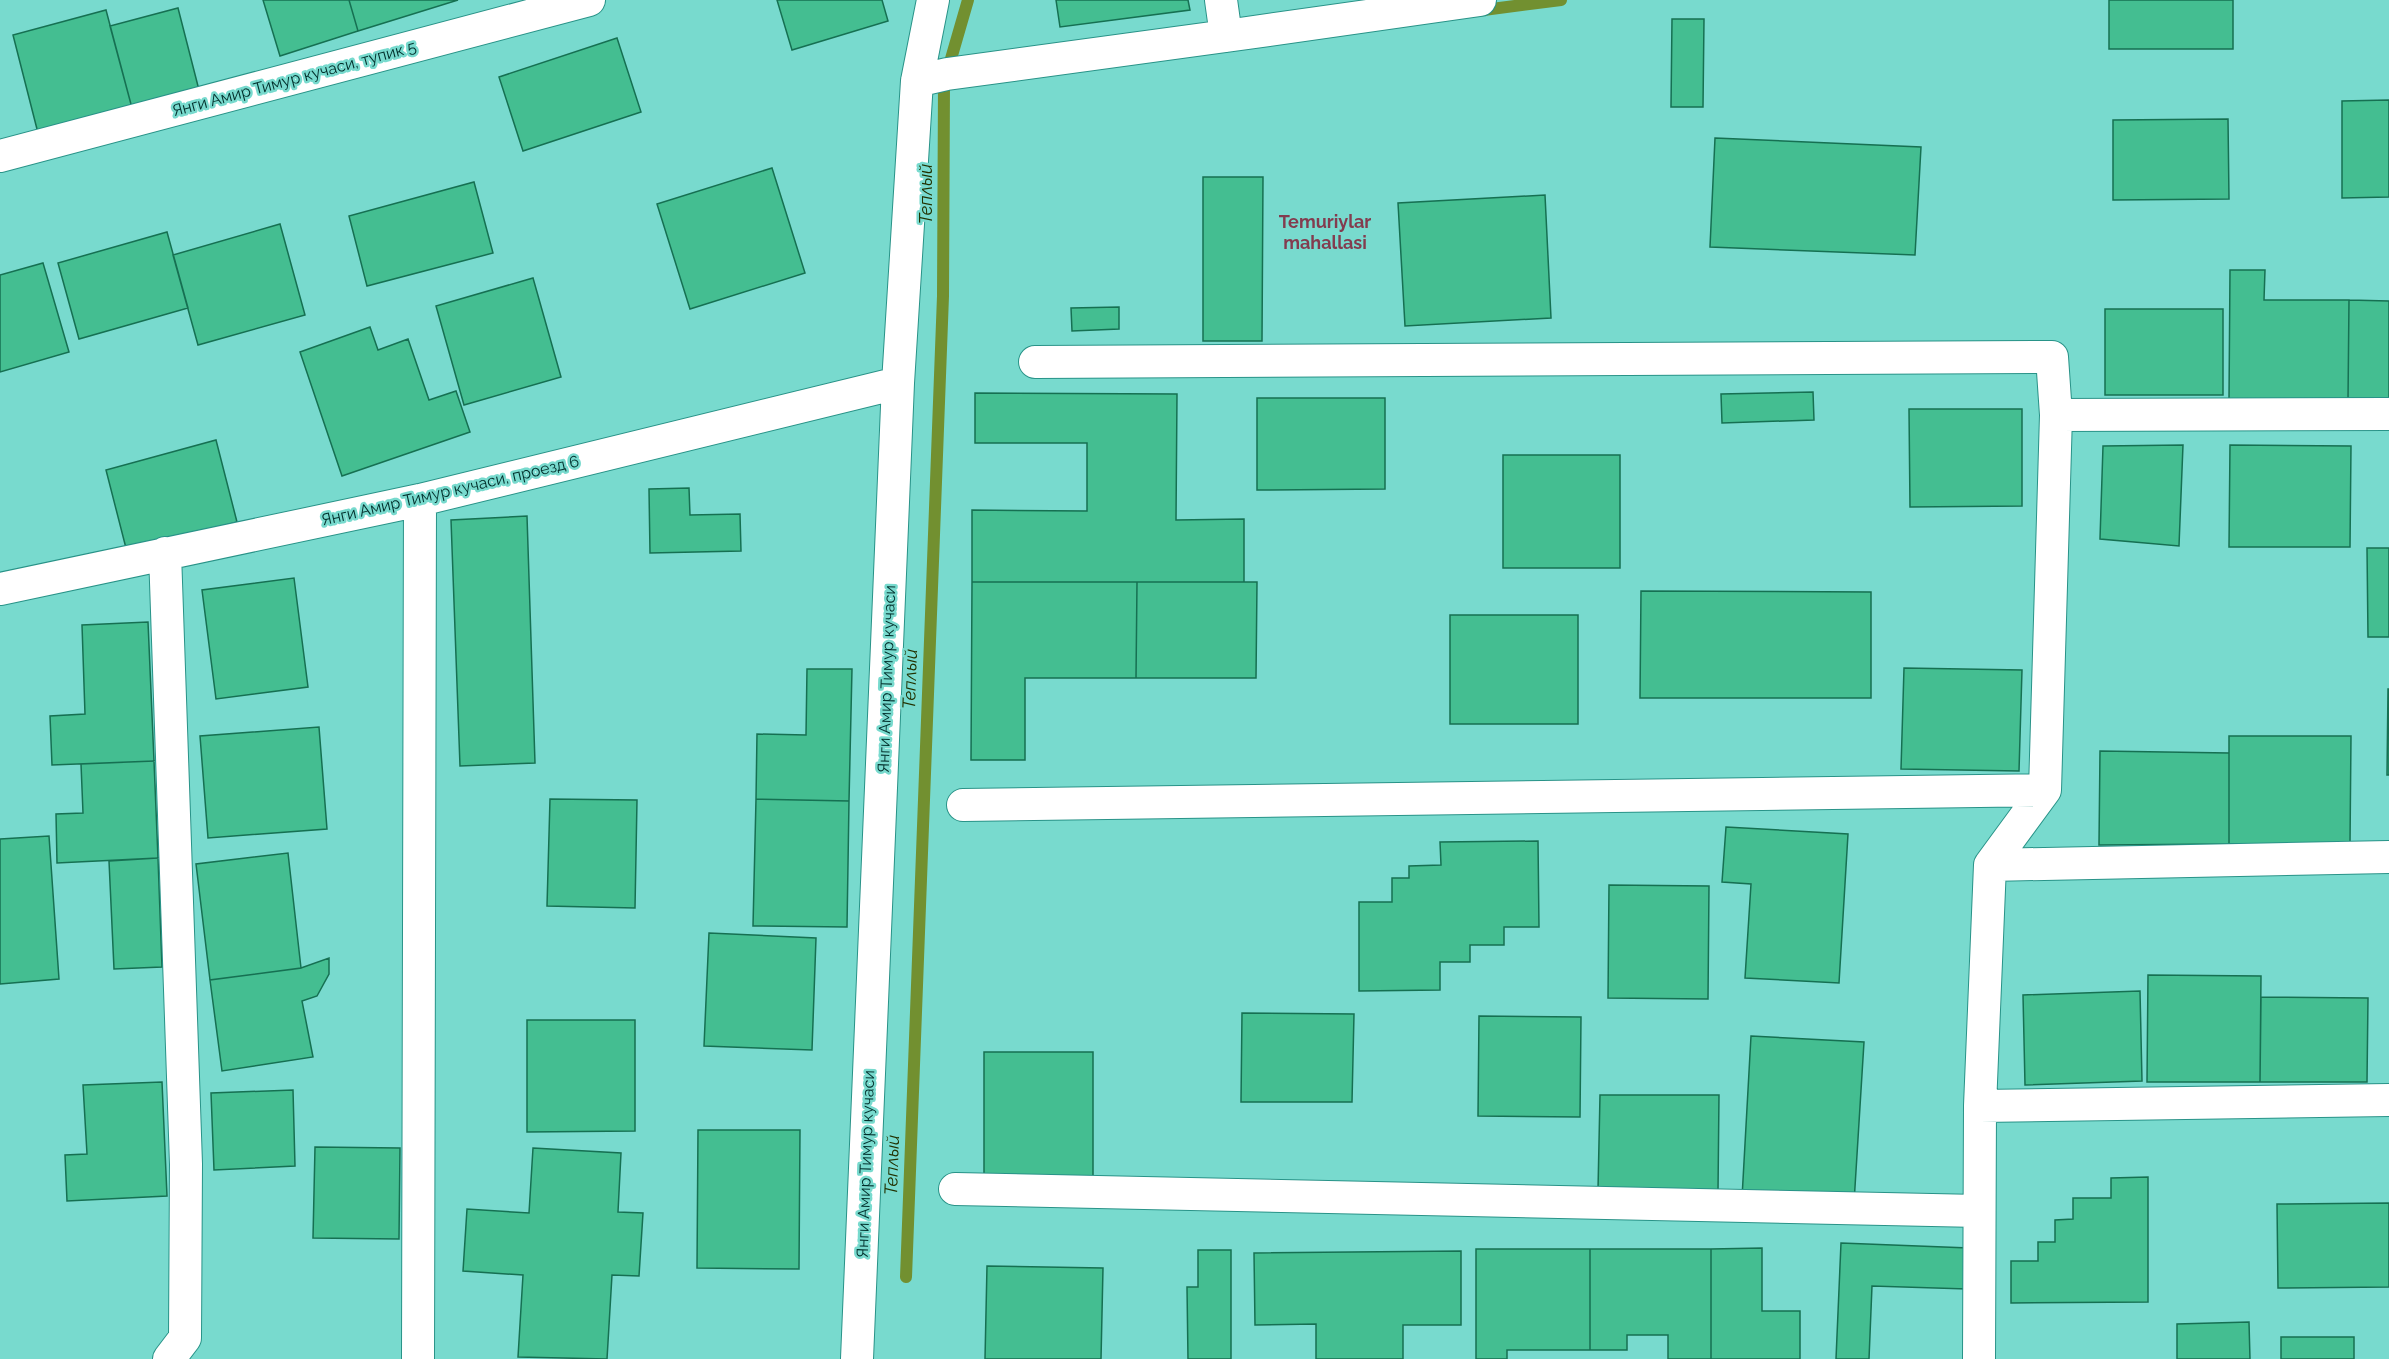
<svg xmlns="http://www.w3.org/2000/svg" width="2389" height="1359" viewBox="0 0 2389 1359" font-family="Raleway,sans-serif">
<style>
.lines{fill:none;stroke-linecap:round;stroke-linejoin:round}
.stream{stroke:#729030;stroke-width:12}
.building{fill:#44be91;stroke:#167052;stroke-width:1.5}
.minor-casing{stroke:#299388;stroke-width:34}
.minor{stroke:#fff;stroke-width:32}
.labels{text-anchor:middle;stroke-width:5;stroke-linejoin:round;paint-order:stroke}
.street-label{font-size:16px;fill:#012e2a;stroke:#78dace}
.water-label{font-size:18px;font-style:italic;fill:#223100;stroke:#78dace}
.neighbourhood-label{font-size:18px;font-weight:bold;fill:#833c4f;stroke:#78dace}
</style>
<rect width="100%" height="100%" fill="#78dace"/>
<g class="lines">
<path class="stream" d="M1476,11L1561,0
M906,1277L943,296L944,83L968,0"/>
</g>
<path class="building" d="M263,0H349L358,31L280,56Z
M349,0H458L358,31Z
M777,0H882L888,21L792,50Z
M1056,0H1188L1190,10L1060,27Z
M2109,0H2233V49H2109Z
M178,8L199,90L132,108L110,26Z
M106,10L132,108L38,133L13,35Z
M1672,19H1704L1703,107H1671Z
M617,38L641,112L523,151L499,77Z
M2389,100V197L2342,198V101Z
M2228,119L2229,199L2113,200V120Z
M1715,138L1921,147L1915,255L1710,247Z
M772,168L805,273L690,309L657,204Z
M1203,177H1263L1262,341H1203Z
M474,182L493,253L367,286L349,216Z
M1545,195L1551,318L1405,326L1398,203Z
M280,224L305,315L198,345L173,255Z
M167,232L188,308L79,339L58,263Z
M43,263L69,352L0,372V275Z
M2230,270H2265L2264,300H2349L2348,400H2229Z
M533,278L561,377L464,405L436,306Z
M2349,300L2389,301V401L2348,400Z
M1119,307V329L1072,331L1071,308Z
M2105,309H2223V395H2105Z
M370,327L378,350L408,339L429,400L456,391L470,432L342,476L300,352Z
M1813,392L1814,420L1722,423L1721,394Z
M975,393L1177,394L1176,520L1244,519V582H972V510L1087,511V443H975Z
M1257,398H1385V489L1257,490Z
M1909,409H2022V506L1910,507Z
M216,440L237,522L127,552L106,470Z
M2183,445L2179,546L2100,539L2103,446Z
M2230,445L2351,446L2350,547H2229Z
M1503,455H1620V568H1503Z
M689,488L690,515L740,514L741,551L650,553L649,489Z
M527,516L535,763L460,766L451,520Z
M2367,548H2389V637H2368Z
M294,578L308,687L216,699L202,590Z
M972,582H1137L1136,678H1025V760H971Z
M1137,582H1257L1256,678H1136Z
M1641,591L1871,592V698H1640Z
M1450,615H1578V724H1450Z
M148,622L154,761L52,765L50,716L85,714L82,625Z
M1904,668L2022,670L2019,771L1901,769Z
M807,669H852L849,801L756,799L757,734L806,735Z
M2388,689H2389V775H2387Z
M319,727L327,829L208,838L200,736Z
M2229,736H2351L2350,844H2229Z
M2100,751L2229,753V844L2099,845Z
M154,761L158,858L57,863L56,814L83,813L81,764Z
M550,799L637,800L635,908L547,906Z
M756,799L849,801L847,927L753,926Z
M1726,827L1848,834L1839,983L1745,978L1751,884L1722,882Z
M49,836L59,979L0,984V839Z
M1538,841L1539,927H1504V945H1470V962H1440V990L1359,991V902H1392V878H1409V866L1441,865L1440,842Z
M288,853L301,968L210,980L196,864Z
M158,858L162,967L114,969L109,861Z
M1609,885L1709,886L1708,999L1608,998Z
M709,933L816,938L812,1050L704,1046Z
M329,958V974L317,996L302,1001L313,1057L222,1071L210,980L301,968Z
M2148,975L2261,976L2260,1082H2147Z
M2140,991L2142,1081L2025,1085L2023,995Z
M2261,997L2368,998L2367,1082H2260Z
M1242,1013L1354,1014L1352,1102H1241Z
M1479,1016L1581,1017L1580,1117L1478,1116Z
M527,1020H635V1131L527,1132Z
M1751,1036L1864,1042L1854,1203L1742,1198Z
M984,1052H1093V1180H984Z
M162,1082L167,1196L67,1201L65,1155L87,1154L83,1085Z
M293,1090L295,1166L214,1170L211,1093Z
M1600,1095H1719L1718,1191L1598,1190Z
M698,1130H800L799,1269L697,1268Z
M315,1147L400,1148L399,1239L313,1238Z
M533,1148L621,1153L618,1212L643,1213L639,1276L612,1275L607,1359L518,1357L523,1275L463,1271L467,1209L529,1213Z
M2148,1177V1302L2011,1303V1261H2038V1242H2055V1220L2073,1219V1198H2111V1178Z
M2389,1203V1287L2278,1288L2277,1204Z
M1841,1243L1969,1248L1967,1289L1872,1286L1869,1359H1836Z
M1762,1248V1311H1800V1359H1711V1249Z
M1476,1249H1590V1350H1507V1359H1476Z
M1590,1249H1711V1359H1668V1335H1627V1350H1590Z
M1198,1250H1231V1359H1188L1187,1287H1198Z
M1461,1251V1325H1403V1359H1316V1324L1255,1325L1254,1253Z
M987,1266L1103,1268L1101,1359H985Z
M2249,1322L2250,1359H2177V1324Z
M2281,1337H2354V1359H2281Z"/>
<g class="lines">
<defs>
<path id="minor" d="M1226,36L1480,0
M917,81L947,74L1226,36L1221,0
M0,156L589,0
M1035,362L2052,357L2056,415L2389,414
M165,553L186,1164L185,1338L169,1359
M0,589L420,500L898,383
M963,805L2045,790
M1990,865L2389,857
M1980,1106L2389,1100
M955,1189L1979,1211
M418,1359L420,500
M857,1359L898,383L917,81L933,0
M1979,1359L1980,1106L1990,865L2045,790L2056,415"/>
</defs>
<use href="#minor" class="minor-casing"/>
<use href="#minor" class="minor"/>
</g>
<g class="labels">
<g class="street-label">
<text transform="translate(294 78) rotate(-15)" y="6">Янги Амир Тимур кучаси, тупик 5</text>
<text transform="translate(450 490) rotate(-13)" y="6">Янги Амир Тимур кучаси, проезд 6</text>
<text transform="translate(886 679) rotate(-88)" y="6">Янги Амир Тимур кучаси</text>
<text transform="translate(865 1164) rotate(-88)" y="6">Янги Амир Тимур кучаси</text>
</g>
<g class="water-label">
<text transform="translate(926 194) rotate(-90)" y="6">Теплый</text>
<text transform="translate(910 679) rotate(-88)" y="6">Теплый</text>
<text transform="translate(892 1165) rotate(-88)" y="6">Теплый</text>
</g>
<g class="neighbourhood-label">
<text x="1325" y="228">Temuriylar<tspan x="1325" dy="21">mahallasi</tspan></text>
</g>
</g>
</svg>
